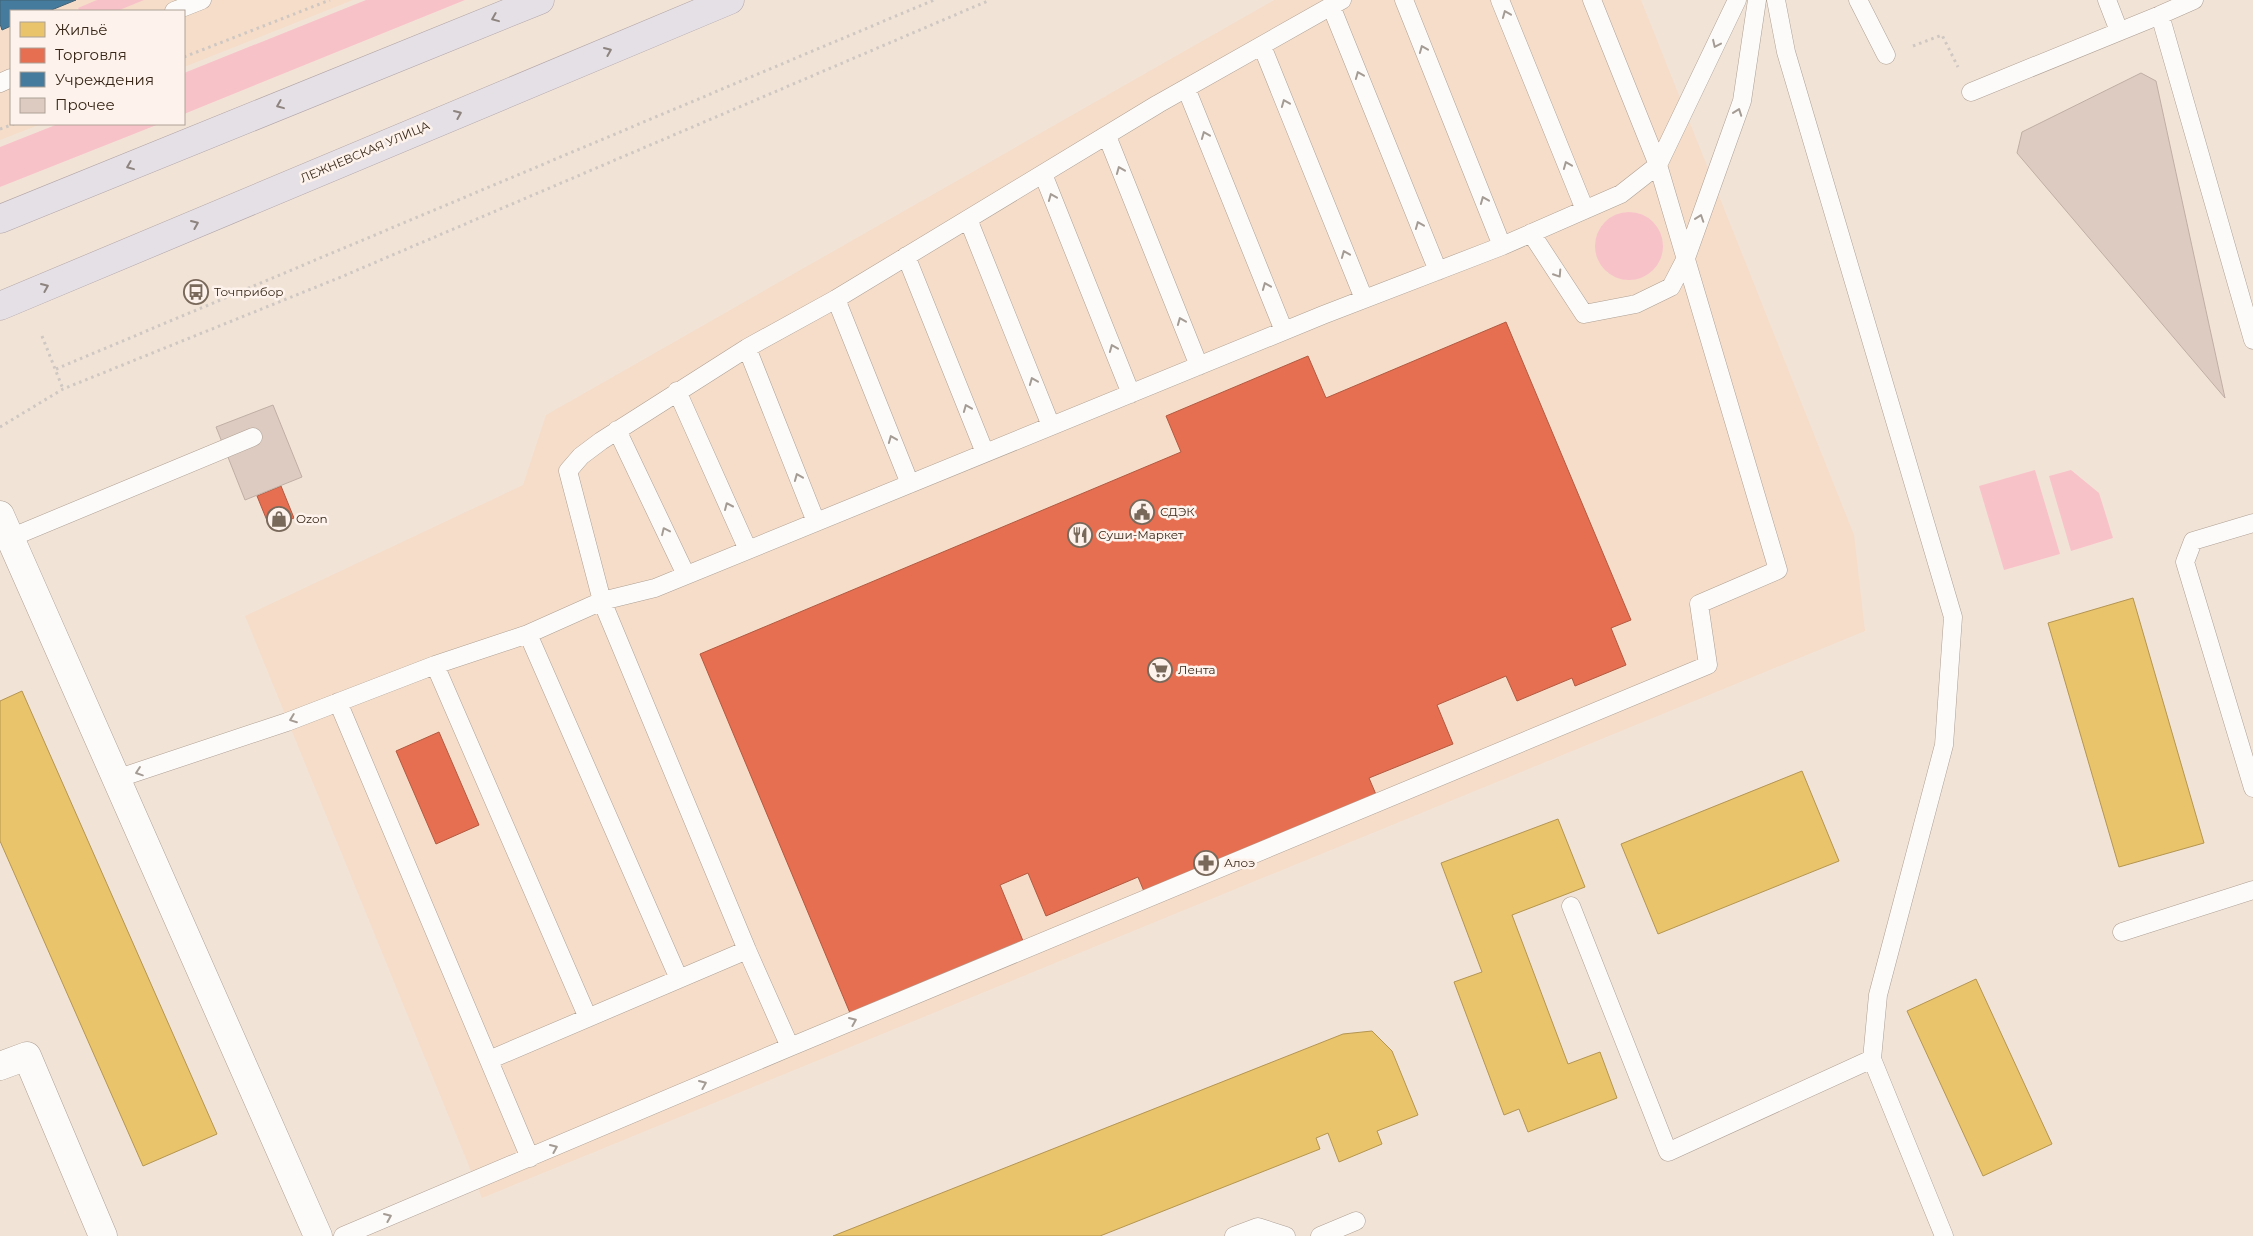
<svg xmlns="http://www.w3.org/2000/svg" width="2253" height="1236" viewBox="0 0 2253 1236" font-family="Montserrat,sans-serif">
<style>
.built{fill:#f5ddc9}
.green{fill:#f8c2c9}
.homes{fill:#e9c46a;stroke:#b49551}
.shops{fill:#e76f51;stroke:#b25940}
.public{fill:#457b9d;stroke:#416275}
.building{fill:#ddcbc1;stroke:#bfaea4}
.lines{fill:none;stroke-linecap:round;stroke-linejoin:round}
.service-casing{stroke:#ad9f93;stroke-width:19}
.minor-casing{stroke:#ad9f93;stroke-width:29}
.tertiary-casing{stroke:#ad9f93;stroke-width:29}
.trunk-casing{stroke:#b1a5a7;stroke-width:29}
.path{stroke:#cec7c2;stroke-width:3;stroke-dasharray:2.5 4;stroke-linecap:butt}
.service{stroke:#fdfbf9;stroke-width:18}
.minor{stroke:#fdfbf9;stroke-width:28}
.tertiary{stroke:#fdfbf9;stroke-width:28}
.trunk{stroke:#e5e0e6;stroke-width:28}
.oneway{stroke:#a49c94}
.oneway2{stroke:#8e847f}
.labels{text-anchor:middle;stroke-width:5;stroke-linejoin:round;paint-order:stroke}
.street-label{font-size:12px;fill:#382718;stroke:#fdf3ec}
.poi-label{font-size:12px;fill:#382718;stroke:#fdf3ec;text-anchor:start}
</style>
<rect width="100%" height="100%" fill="#f2e3d7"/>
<path class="built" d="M0,0H353L184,67V11H11V124H41L0,140Z
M1274,0H1641L1854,535L1865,631L482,1198L245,616L523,485L546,415Z"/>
<path class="green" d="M97,0H144L117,11H80L78,8Z
M366,0H465L184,114V73Z
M58,124H159L0,187V147Z
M1595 246a34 34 0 1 1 68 0a34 34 0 1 1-68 0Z
M2035,470L2060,554L2004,570L1979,486Z
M2071,470L2099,493L2113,538L2071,551L2049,476Z"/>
<path class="homes" d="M2133,598L2204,843L2119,867L2048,623Z
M22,691L217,1134L143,1166L0,841V701Z
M1802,771L1839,861L1658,934L1621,844Z
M1558,819L1585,887L1512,915L1568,1064L1600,1052L1617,1098L1528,1132L1519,1109L1504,1115L1454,982L1482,972L1441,863Z
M1976,979L2052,1144L1983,1176L1907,1011Z
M1372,1031L1392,1051L1418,1115L1377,1131L1382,1144L1339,1162L1328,1133L1316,1138L1320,1149L1100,1236H833L1343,1034Z"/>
<path class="shops" d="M1506,322L1631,620L1611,628L1626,665L1575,686L1572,678L1517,701L1506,676L1437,705L1453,744L1369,778L1380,804L1148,901L1138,877L1046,916L1028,873L1000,885L1028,953L855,1025L700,654L1181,452L1166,416L1308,356L1326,398Z
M281,486L294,518L270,528L257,496Z
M439,732L479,825L436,844L396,751Z"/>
<path class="public" d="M0,0H76L49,11H11V26L2,30L0,24Z"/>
<path class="building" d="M2141,73L2156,81L2225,398L2017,153L2022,132Z
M273,405L302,477L245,500L216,427Z"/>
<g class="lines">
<defs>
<path id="service" d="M1404,0L1502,246
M1500,0L1585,210
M1776,0L1786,52L1953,617L1944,745L1878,995L1872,1059L1944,1236
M1858,0L1886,55
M2107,0L2119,31
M2194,0L2160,15L2253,340
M1331,6L1438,271
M174,11L202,0
M1262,46L1364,299
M0,83L11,78
M1186,88L1284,331
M1971,92L2160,15
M1107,136L1199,366
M1043,174L1131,394
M968,219L1051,426
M1531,233L1584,314L1636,304L1671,287L1686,258L1742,101L1757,0
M906,256L985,453
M836,299L910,484
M747,348L816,522
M677,391L748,550
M617,430L686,575
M2253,523L2193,541L2185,562L2253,788
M10,538L253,437
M528,634L679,979
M435,665L588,1018
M338,702L530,1158
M116,779L287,722L435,665L528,634L602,601L655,588L1323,315L1502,246L1621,194L1658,165L1737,0
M1571,906L1668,1152L1872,1059
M2122,932L2253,890
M790,1047L747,950L602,601L568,471L581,456L601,441L747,348L836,299L1158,104L1342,0
M489,1060L747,950
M343,1236L790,1047L1708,665L1699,604L1778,570L1658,165L1592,0
M1234,1236L1258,1227L1286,1236
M1320,1236L1356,1221"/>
<path id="minor" d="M0,1066L27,1056L103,1236"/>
<path id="tertiary" d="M0,515L318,1236"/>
<path id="trunk" d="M0,219L540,0
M0,306L730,0"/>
</defs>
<use href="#service" class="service-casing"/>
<use href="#minor" class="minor-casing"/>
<use href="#tertiary" class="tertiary-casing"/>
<use href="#trunk" class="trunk-casing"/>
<path class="path" d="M1913,46L1942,35L1958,67
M184,57L330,0
M0,129L14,124
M42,336L63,389
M56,369L934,0
M0,427L63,389L341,277L990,0"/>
<use href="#service" class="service"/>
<use href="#minor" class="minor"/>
<use href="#tertiary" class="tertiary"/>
<use href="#trunk" class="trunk"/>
</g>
<defs><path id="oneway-chevron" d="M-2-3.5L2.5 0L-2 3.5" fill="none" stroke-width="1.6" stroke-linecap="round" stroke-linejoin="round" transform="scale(1.25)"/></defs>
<g class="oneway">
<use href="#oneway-chevron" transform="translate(1506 14) rotate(-112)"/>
<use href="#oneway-chevron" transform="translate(1716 44) rotate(115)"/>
<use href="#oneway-chevron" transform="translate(1423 49) rotate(-112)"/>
<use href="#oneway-chevron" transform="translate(1359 75) rotate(-112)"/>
<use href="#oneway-chevron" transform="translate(1285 103) rotate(-112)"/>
<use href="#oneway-chevron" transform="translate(1738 112) rotate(-70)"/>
<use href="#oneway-chevron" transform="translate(1205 135) rotate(-112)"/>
<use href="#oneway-chevron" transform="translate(1567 165) rotate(-112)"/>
<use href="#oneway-chevron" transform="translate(1120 170) rotate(-112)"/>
<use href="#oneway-chevron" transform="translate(1052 197) rotate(-112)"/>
<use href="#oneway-chevron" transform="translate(1484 200) rotate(-112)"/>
<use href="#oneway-chevron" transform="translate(1700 218) rotate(-71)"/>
<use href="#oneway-chevron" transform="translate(1419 225) rotate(-112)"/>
<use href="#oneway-chevron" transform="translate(1345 254) rotate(-112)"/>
<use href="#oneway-chevron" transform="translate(1558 274) rotate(57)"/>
<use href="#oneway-chevron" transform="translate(1266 286) rotate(-112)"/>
<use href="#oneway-chevron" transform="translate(1181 321) rotate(-112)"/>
<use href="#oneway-chevron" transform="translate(1113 348) rotate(-112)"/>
<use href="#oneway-chevron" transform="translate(1033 381) rotate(-112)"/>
<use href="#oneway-chevron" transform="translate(967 408) rotate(-112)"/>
<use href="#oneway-chevron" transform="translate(892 439) rotate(-112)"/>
<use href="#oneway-chevron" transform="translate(798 477) rotate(-112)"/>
<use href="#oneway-chevron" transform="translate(728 506) rotate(-114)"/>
<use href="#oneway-chevron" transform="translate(665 531) rotate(-115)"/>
<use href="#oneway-chevron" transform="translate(293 719) rotate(159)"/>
<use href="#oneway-chevron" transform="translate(139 772) rotate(161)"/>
<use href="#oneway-chevron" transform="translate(853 1021) rotate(-23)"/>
<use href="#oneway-chevron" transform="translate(703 1084) rotate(-23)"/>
<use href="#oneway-chevron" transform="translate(554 1148) rotate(-23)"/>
<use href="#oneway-chevron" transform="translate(388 1217) rotate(-23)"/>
</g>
<g class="oneway2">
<use href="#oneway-chevron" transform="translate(495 18) rotate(158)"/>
<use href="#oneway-chevron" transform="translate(608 51) rotate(-23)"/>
<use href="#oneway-chevron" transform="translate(280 105) rotate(158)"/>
<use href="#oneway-chevron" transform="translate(458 114) rotate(-23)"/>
<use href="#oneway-chevron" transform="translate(130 166) rotate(158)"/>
<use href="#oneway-chevron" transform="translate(195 224) rotate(-23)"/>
<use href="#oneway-chevron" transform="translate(45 287) rotate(-23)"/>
</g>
<defs>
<symbol id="bus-ring" viewBox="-11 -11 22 22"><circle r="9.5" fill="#fdf3ec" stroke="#79695b" stroke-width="1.5"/><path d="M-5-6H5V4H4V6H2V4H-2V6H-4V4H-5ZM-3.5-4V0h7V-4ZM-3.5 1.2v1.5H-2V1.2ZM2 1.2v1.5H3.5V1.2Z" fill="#79695b"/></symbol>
<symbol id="civic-ring" viewBox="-11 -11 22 22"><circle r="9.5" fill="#fdf3ec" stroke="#79695b" stroke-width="1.5"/><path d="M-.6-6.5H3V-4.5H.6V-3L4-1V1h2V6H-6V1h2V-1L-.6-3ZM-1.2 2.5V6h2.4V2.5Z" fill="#79695b"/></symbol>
<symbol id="shop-ring" viewBox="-11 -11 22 22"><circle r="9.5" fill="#fdf3ec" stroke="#79695b" stroke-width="1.5"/><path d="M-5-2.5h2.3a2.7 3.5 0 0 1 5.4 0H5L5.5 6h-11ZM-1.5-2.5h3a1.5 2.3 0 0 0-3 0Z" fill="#79695b"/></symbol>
<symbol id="restaurant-ring" viewBox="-11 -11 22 22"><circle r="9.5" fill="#fdf3ec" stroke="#79695b" stroke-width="1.5"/><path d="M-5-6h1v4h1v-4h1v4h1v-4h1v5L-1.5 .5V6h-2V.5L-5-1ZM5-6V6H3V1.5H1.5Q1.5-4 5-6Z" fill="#79695b"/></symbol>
<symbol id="supermarket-ring" viewBox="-11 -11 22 22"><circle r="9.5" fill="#fdf3ec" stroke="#79695b" stroke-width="1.5"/><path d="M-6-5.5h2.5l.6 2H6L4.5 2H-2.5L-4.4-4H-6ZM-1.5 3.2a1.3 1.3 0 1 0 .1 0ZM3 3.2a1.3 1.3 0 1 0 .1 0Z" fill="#79695b"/></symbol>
<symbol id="pharmacy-ring" viewBox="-11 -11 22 22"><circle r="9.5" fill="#fdf3ec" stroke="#79695b" stroke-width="1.5"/><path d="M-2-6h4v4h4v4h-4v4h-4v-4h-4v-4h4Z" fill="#79695b"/></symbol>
</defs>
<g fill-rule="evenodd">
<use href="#bus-ring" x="182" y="278" width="28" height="28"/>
<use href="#civic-ring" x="1128" y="498" width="28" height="28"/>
<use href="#shop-ring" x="265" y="505" width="28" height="28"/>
<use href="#restaurant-ring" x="1066" y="521" width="28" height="28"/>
<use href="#supermarket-ring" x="1146" y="656" width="28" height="28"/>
<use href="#pharmacy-ring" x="1192" y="849" width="28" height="28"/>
</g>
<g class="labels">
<g class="street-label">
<text transform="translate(365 152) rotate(-23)" y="4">ЛЕЖНЕВСКАЯ УЛИЦА</text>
</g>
<g class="poi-label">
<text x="214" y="296">Точприбор</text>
<text x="1160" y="516">СДЭК</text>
<text x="296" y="523">Ozon</text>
<text x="1098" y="539">Суши-Маркет</text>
<text x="1178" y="674">Лента</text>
<text x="1224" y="867">Алоэ</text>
</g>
</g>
<rect x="10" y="10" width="175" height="115" fill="#fdf3ec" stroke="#aea197"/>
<rect x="20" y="22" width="25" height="15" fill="#e9c46a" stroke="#aea197"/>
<text x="55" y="35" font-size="15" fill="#382718">Жильё</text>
<rect x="20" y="48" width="25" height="15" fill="#e76f51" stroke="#aea197"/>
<text x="55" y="60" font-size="15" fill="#382718">Торговля</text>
<rect x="20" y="72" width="25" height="15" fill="#457b9d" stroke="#aea197"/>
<text x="55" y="85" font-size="15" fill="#382718">Учреждения</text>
<rect x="20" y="98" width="25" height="15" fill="#ddcbc1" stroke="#aea197"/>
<text x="55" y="110" font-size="15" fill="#382718">Прочее</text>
</svg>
